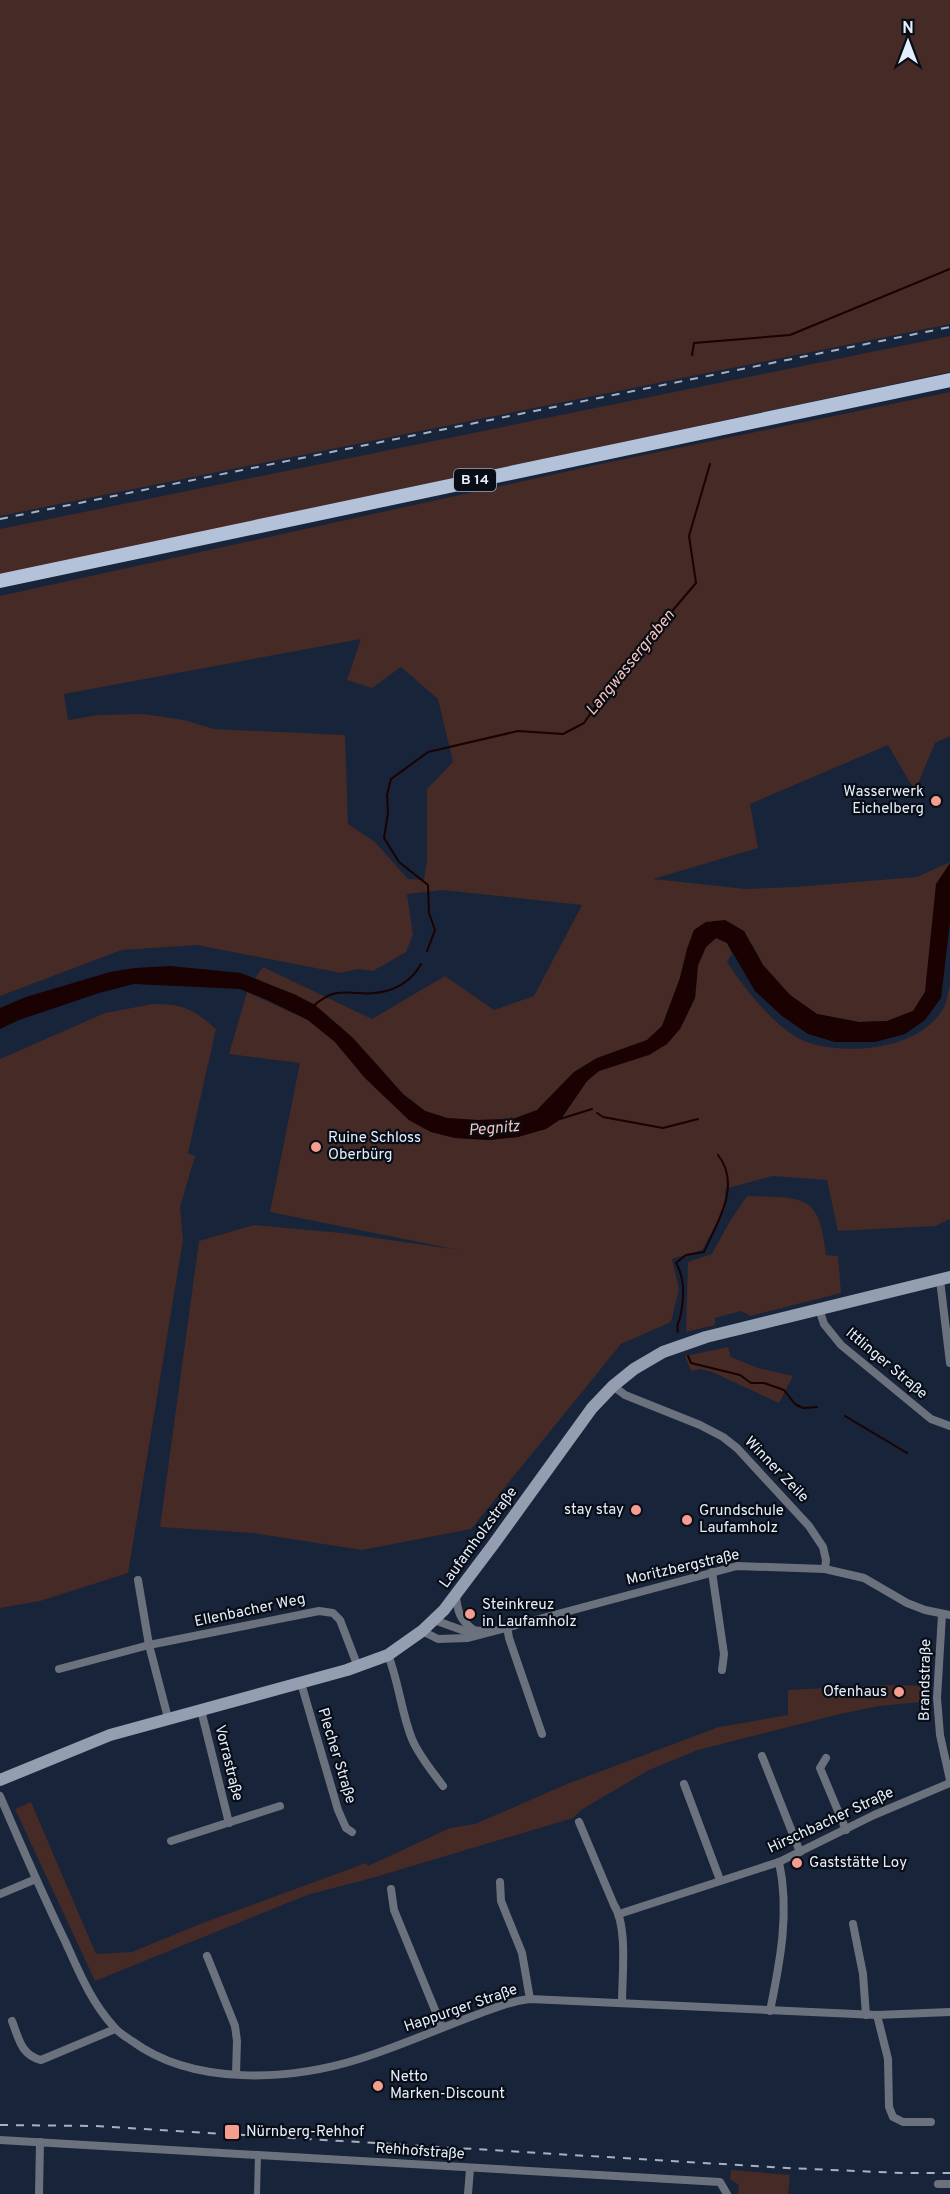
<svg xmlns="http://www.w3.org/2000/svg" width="950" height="2194" viewBox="0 0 950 2194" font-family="Overpass,sans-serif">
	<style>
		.green { fill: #452a26; fill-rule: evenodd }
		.water { fill: #190201 }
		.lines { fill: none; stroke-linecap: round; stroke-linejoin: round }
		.stream { stroke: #190201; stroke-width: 2 }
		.pedestrian { stroke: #6b727d; stroke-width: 6 }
		.minor { stroke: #6b727d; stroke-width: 8 }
		.secondary { stroke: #939eb1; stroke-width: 12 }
		.primary { stroke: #b3c1d9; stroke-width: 14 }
		.rail { stroke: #a7b1c1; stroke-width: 2; stroke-dasharray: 8 8; stroke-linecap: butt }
		.poi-dot { fill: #f59d8f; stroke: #080d16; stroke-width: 2 }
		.labels { text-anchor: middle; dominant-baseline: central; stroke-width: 4.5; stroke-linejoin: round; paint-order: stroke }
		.shield { fill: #080d16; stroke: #a3aab7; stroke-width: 1.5 }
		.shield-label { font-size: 14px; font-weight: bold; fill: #e5eefc }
		.poi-label { font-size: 15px; fill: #e5eefc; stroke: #080d16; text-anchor: start }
		.street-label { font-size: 15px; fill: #e5eefc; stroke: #080d16 }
		.water-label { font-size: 16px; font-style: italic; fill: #f8c4bb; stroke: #080d16 }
	</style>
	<rect width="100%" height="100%" fill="#182439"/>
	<g class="green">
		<path d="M0,0h950v324l-950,192z"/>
		<path d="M950,336v36l-950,203v-46z"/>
		<path d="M950,392v344l-15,7 -20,48 -27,-46 -138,59 8,44 -105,31 93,10 49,-2 122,-10 33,-15 -22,103 -3,27 -12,19 -26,10 -28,1 -42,-8 -27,-19 -27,-30 -10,-19 -59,-16 -7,19 -7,29 -18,48 -15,14 -50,18 -23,14 -37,38 -24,9 -36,1 -30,-2 -22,-7 -22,-17 -50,-56 -38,-33 -60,-27 8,-11 109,52 73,-43 49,34 40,-14 48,-91 -139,-15 -36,4 6,41 -7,17 -33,19 -15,-2 -17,4 -144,-28 -75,5 -122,46v-400l610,-134zM361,639l-14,41 25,8 29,-21 37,32 15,63 -26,27v71l-3,20 -16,-1 -33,-37 -27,-18 -3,-89 -131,-6 -30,-9 -41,-6 -44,1 -31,5 -4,-26z"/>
		<path d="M716,938l11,5 5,11 -5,8c17,26 50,69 80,80 41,14 114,8 137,-35 3,-6 4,-15 6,-22v234l-15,7 -97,5 -11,-51 -55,-4 -47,13v19l-23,42 -30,9 7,30 -8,33 -50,22 -150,185 -109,21 -109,-17 -93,-6 39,-286 55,-16 88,8 117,17 -189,-38 30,-149 -71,-9 18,-62 61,28 27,22 30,36 44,42 22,12 24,6 34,2 29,-3 43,-18 26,-38 12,-10 19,-7 62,-35 15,-31 3,-33 8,-18z"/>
		<path d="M153,1004c31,0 40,5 63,25l-28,124 7,3 -15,51 3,33 -55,333 -88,28 -40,7v-549l105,-46z"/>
		<path d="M747,1196c55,2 73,-4 79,59l12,1 3,37 -91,23 -9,-5 -26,7v7l-29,7 2,-70 24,-8 18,-33z"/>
		<path d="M728,1347l3,10 27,11 35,8 -14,27 -67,-31 -12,-3 -9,2 -6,-15z"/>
		<path d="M882,1685l49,1v15l-52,5 -39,8 -142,36 -49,20 -68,40 -8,8 -201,60 -65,17 -212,86 -80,-172 16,-7 65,152 36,-2 68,-28 166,-61 2,3 82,-38 25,-4 92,-40 152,-57 69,-12v-25z"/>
		<path d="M731,2170l59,5 -2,19h-50l1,-9 -9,-6z"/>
	</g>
	<path class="water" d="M950,863v59l-9,76 -16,22 -20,14 -30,8h-40l-27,-8 -26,-18 -27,-25 -28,-48 -11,-5 -10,9 -8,18 -3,33 -15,31 -13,15 -18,11 -50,16 -12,10 -26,38 -15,10 -28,8 -29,3 -34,-2 -24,-6 -22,-12 -44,-42 -30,-36 -27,-22 -43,-21 -25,-10 -106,-5 -35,9 -80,27 -19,9v-21l26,-11 84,-25 25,-4 35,-2 71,7 55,22 19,10 38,33 50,56 22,17 22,7 30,2 36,-1 24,-9 37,-38 23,-14 50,-18 15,-14 18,-48 7,-29 7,-19 12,-8 19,-2 19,11 19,34 27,30 27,19 42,8 28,-1 26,-10 12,-19 11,-108z"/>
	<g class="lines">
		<g class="stream">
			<path d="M692,355l2,-12 96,-8 160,-66"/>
			<path d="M427,951l8,-21 -6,-17 -1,-28 -29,-23 -15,-24 4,-25 -1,-18 4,-16 37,-27 90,-21 45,3 21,-11 32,-46 80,-94 -7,-47 21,-72"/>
			<path d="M313,1006c5,-4 13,-10 20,-12 13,-4 29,1 42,-1 20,-2 37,-12 46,-29"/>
			<path d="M597,1113l6,4 60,11 35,-9"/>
			<path d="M560,1119l32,-10"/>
			<path d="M678,1332c-2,-6 0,-8 2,-14 4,-18 5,-40 -4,-55l10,-8 18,-3c13,-29 38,-67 14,-97"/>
			<path d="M688,1356l3,7 49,12 11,8h13l20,7 11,14 8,4 14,-1"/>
			<path d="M845,1416l62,37"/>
		</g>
		<path class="pedestrian" d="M257,2194l1,-40"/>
		<g class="minor">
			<path d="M940,1280l10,83"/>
			<path d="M819,1309l5,15 17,21 90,74 19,7"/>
			<path d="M613,1386l12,9 75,30 23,12 14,11 72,78 14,21 3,13 -1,9"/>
			<path d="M712,1572l12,82 -2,16"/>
			<path d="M138,1580l11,65 19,73"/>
			<path d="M456,1595c1,15 4,26 18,35"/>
			<path d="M942,1615l-5,83 3,37 10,45"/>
			<path d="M434,1620l28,10 24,1"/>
			<path d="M507,1627l2,11 33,96"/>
			<path d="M422,1631l16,8 30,-1 269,-72 88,3 39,9 43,25 18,7 25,5"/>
			<path d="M388,1655c11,27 13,57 24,84 7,17 20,32 31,47"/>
			<path d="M59,1669l90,-24 170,-34 14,2 7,7 18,47"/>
			<path d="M301,1683l37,127 8,18 6,4"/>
			<path d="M201,1710l28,113"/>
			<path d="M762,1756l38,96"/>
			<path d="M826,1758l-6,10 26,62"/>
			<path d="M684,1784l36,96"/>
			<path d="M0,1796c21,49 42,97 65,145 14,31 26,61 49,86 5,6 12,10 18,14 61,45 157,40 227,18 39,-12 76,-29 114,-43 19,-7 37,-15 57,-17l347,16 73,-3"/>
			<path d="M579,1822l35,83c14,22 8,71 8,98"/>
			<path d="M171,1841l109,-35"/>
			<path d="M500,1882l1,19 21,52 8,46"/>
			<path d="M391,1889l3,21 48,117"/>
			<path d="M0,1894l36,-15"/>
			<path d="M619,1914l160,-52 95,-47 76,-32"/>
			<path d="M853,1924l10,50 3,41"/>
			<path d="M207,1956l28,70 2,15 -1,33"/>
			<path d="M770,2011c10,-49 20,-99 9,-149"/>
			<path d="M877,2015l11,44 1,48 4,10 10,5h28"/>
			<path d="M12,2021c7,18 9,34 29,39l74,-31"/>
			<path d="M0,2140l720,42 7,12"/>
			<path d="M938,2184h12"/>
			<path d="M39,2194l1,-52"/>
			<path d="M468,2194l2,-25"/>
		</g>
		<path class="secondary" d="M0,1780l110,-45 237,-65 41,-15 34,-24 22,-21 49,-65 99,-137 21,-22 21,-17 29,-17 43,-15 244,-60"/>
		<path class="primary" d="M0,581l950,-201"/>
		<g class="rail">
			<path d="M0,519l950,-192"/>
			<path d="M0,2125l94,1 693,42 115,5h48"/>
		</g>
	</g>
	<g class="poi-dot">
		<circle cx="936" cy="801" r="6"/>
		<circle cx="316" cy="1147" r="6"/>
		<circle cx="636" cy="1510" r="6"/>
		<circle cx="687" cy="1520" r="6"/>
		<circle cx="470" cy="1614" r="6"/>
		<circle cx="899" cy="1692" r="6"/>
		<circle cx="797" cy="1863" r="6"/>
		<circle cx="378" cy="2086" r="6"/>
		<rect x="224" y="2124" width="16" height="16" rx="3"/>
	</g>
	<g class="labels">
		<rect class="shield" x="454" y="469" width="42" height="22" rx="4.5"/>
		<g class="shield-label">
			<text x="475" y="480">B 14</text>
		</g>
		<g class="poi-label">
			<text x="924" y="792" text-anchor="end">Wasserwerk<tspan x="924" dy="17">Eichelberg</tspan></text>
			<text x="328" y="1138">Ruine Schloss<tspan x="328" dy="17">Oberbürg</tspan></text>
			<text x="624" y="1510" text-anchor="end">stay stay</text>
			<text x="699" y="1511">Grundschule<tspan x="699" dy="17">Laufamholz</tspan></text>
			<text x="482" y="1605">Steinkreuz<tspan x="482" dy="17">in Laufamholz</tspan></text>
			<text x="887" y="1692" text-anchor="end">Ofenhaus</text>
			<text x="809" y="1863">Gaststätte Loy</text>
			<text x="390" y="2077">Netto<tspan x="390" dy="17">Marken-Discount</tspan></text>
			<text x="246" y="2132">Nürnberg-Rehhof</text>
		</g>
		<g class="street-label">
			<text transform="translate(886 1364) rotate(40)">Ittlinger Straße</text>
			<text transform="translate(776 1470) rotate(46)">Winner Zeile</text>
			<text transform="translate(479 1538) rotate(-54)">Laufamholzstraße</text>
			<text transform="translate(683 1568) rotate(-13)">Moritzbergstraße</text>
			<text transform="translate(250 1611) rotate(-12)">Ellenbacher Weg</text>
			<text transform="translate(926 1680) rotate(-89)">Brandstraße</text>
			<text transform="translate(336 1756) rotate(73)">Plecher Straße</text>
			<text transform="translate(228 1763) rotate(76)">Vorrastraße</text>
			<text transform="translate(831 1821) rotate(-25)">Hirschbacher Straße</text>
			<text transform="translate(461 2009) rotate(-19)">Happurger Straße</text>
			<text transform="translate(420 2152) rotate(4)">Rehhofstraße</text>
		</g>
		<g class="water-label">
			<text transform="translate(631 663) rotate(-51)">Langwassergraben</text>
			<text transform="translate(494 1129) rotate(-5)">Pegnitz</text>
		</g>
	</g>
	<g transform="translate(908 42)" stroke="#080d16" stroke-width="4.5" paint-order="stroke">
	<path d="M0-4.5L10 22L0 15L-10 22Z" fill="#e5eefc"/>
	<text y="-9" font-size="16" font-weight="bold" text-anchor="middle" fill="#e5eefc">N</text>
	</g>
</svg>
